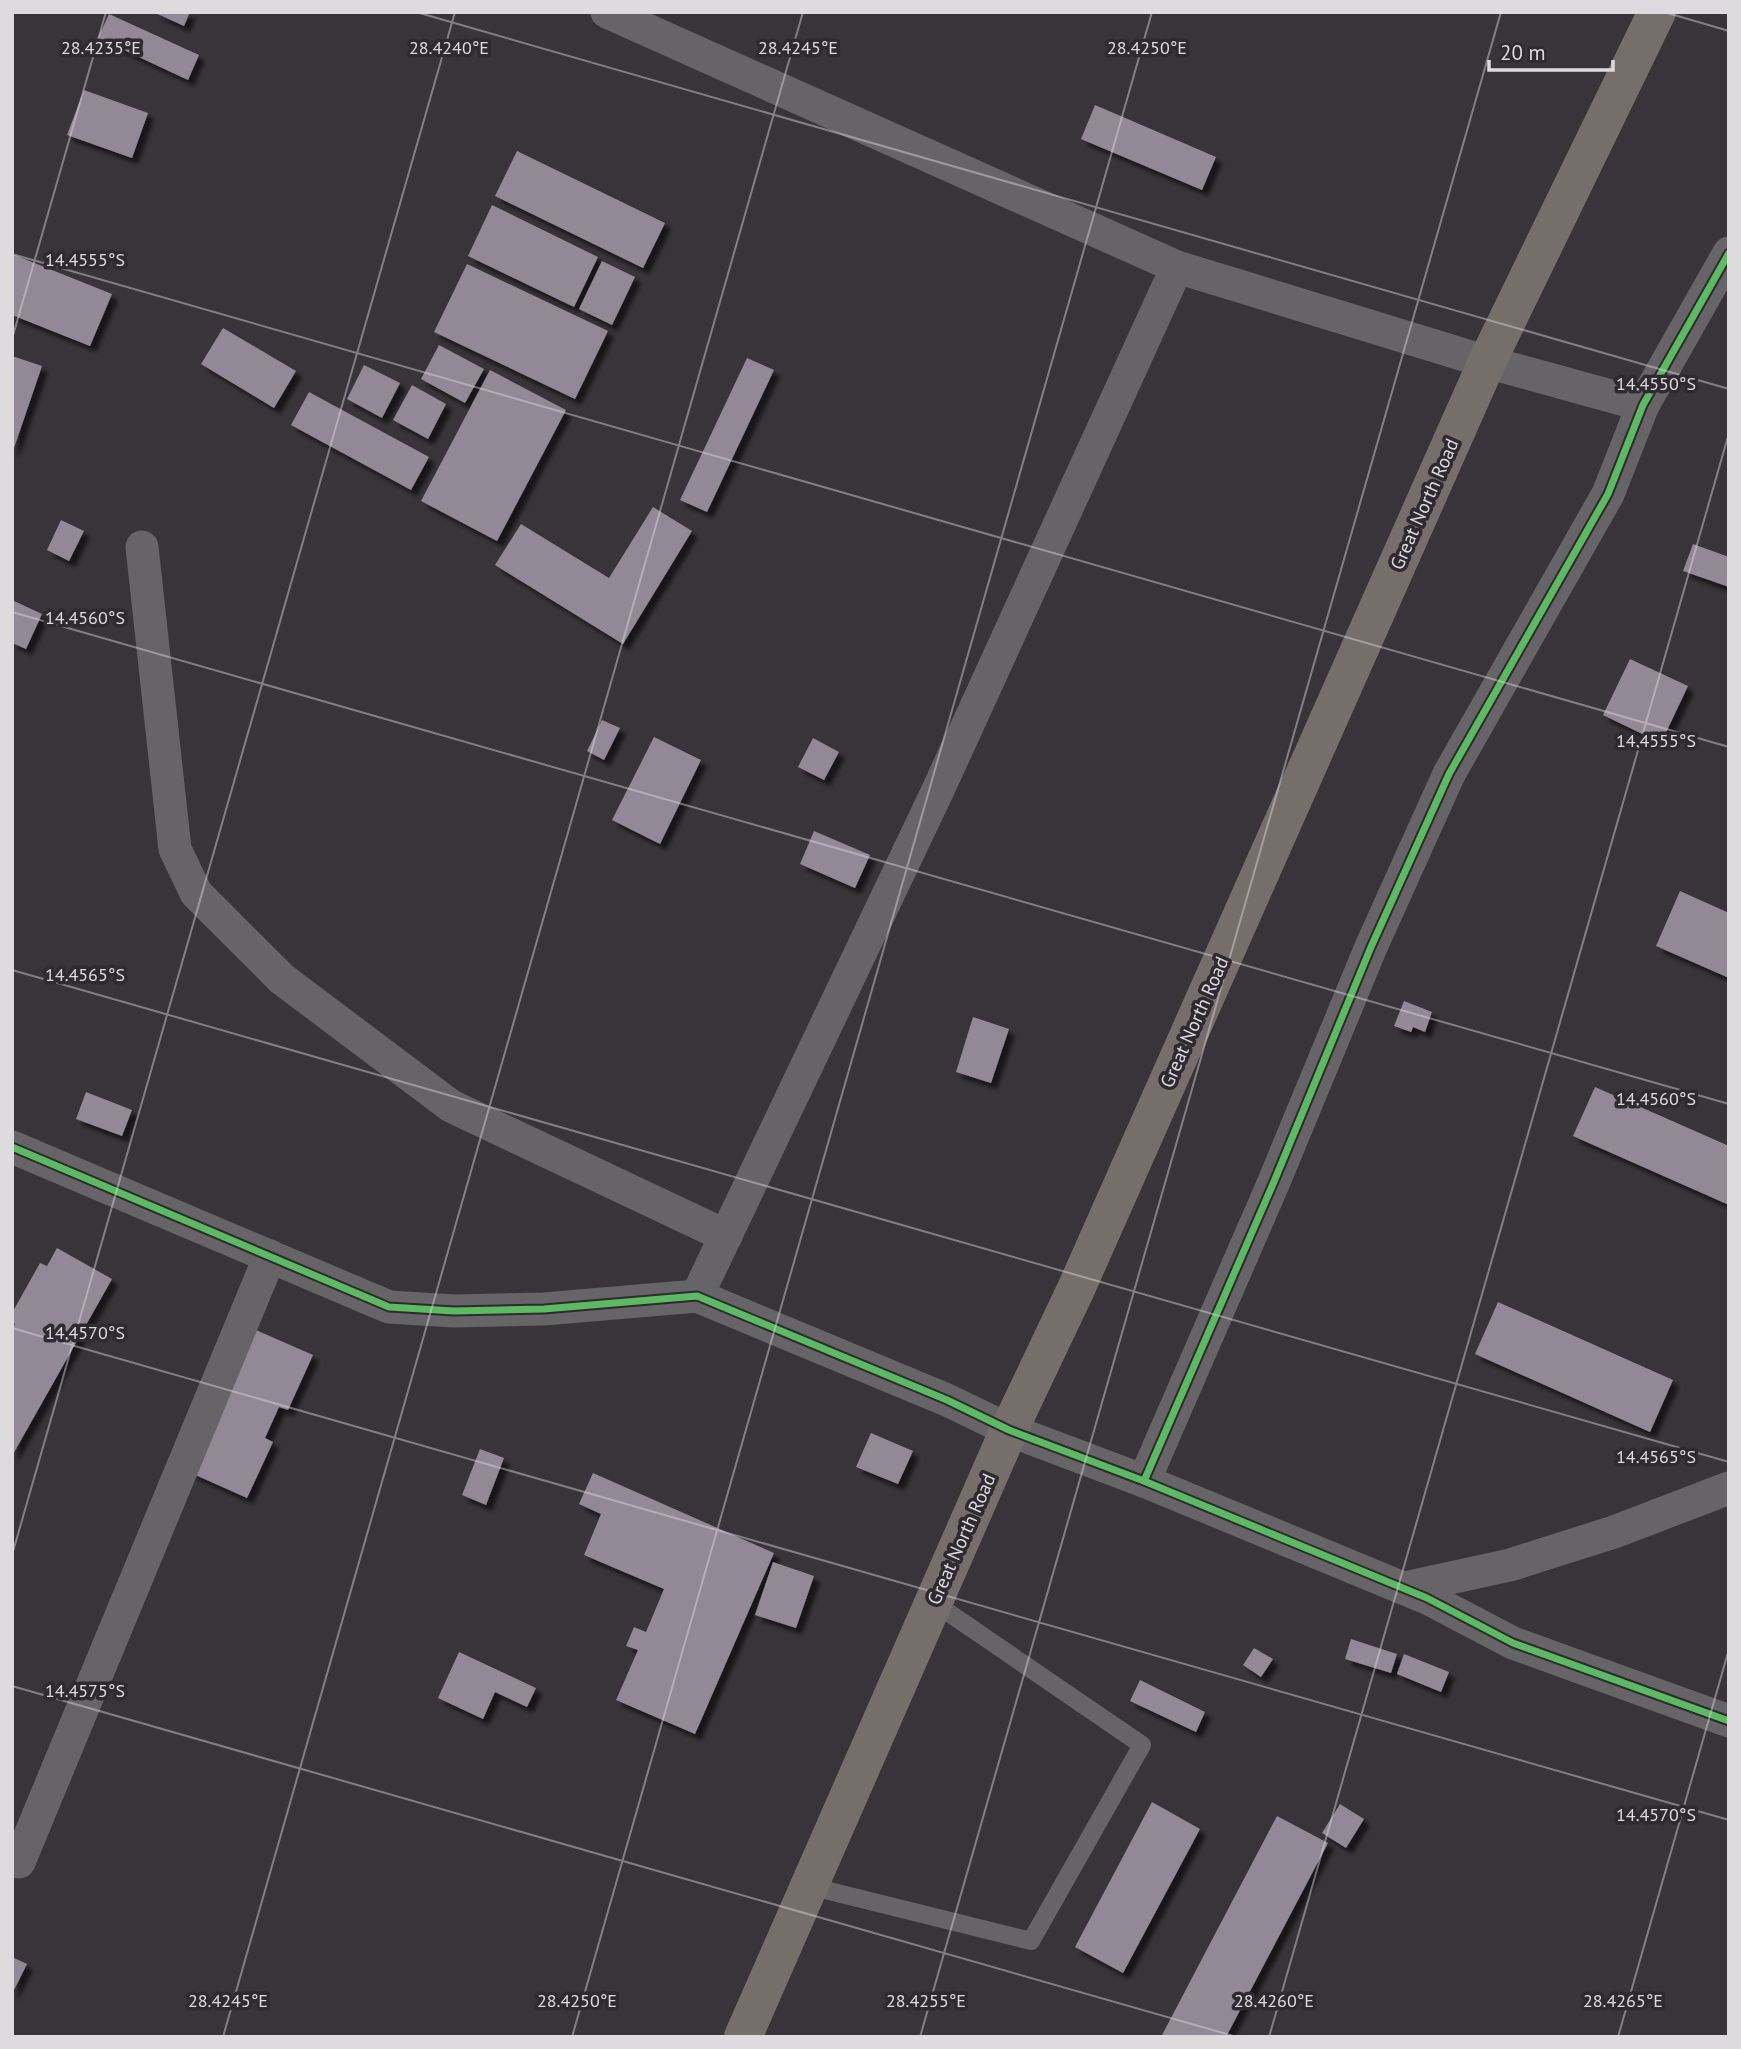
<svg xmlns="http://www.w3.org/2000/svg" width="1741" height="2049" viewBox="0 0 1741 2049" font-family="'PT Sans',sans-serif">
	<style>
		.building { fill: #938896; filter: url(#shadow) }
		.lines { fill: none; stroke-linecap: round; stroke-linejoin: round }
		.lane { stroke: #676468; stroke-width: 18 }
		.street { stroke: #676468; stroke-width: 33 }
		.highway { stroke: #766e6b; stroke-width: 38 }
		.cycleway-casing { stroke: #2f2930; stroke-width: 11 }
		.cycleway { stroke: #5cba63; stroke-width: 7 }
		.ticks { fill: none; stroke: #dedbdf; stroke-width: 2; stroke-opacity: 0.45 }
		.labels { text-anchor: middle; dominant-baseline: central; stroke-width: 7; stroke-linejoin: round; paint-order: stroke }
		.street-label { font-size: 19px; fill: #dedbdf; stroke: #2f2930 }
		.ticks-label { font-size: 18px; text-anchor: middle; fill: #dedbdf; stroke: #2f2930; stroke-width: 7; stroke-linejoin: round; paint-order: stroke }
	</style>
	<defs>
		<filter id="shadow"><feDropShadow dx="6" dy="6" stdDeviation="2" flood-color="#0009"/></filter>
	</defs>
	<rect width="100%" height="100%" fill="#383439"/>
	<g class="building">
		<path d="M153,12h37l-6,14z"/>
		<path d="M109,14l90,41 -11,25 -90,-42z"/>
		<path d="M84,90l64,23 -16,45 -65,-23z"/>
		<path d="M1095,105l121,52 -14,33 -121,-51z"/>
		<path d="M517,151l148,72 -22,45 -148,-72z"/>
		<path d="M492,205l106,52 -24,50 -106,-51z"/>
		<path d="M12,254l100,40 -22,52 -78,-31z"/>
		<path d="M602,261l33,16 -23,48 -33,-16z"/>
		<path d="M467,264l141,67 -33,68 -141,-67z"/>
		<path d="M223,328l73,43 -22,37 -73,-44z"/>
		<path d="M439,345l45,24 -19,34 -44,-24z"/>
		<path d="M12,356l30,10 -29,85 -1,-1z"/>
		<path d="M747,358l27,12 -67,142 -27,-12z"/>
		<path d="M364,365l36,18 -18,35 -35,-19z"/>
		<path d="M490,370l76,40 -69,131 -76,-40z"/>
		<path d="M412,385l34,19 -18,35 -35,-19z"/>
		<path d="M309,392l120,65 -18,33 -120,-65z"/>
		<path d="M653,507l39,24 -69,113 -128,-79 26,-41 88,54z"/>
		<path d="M61,520l23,11 -15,30 -22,-11z"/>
		<path d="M1693,544l36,13v30l-46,-16z"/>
		<path d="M12,600l30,14 -16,35 -14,-6z"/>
		<path d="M1630,659l58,27 -27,57 -58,-28z"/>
		<path d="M602,720l18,8 -16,32 -17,-9z"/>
		<path d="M654,737l47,23 -41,84 -48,-24z"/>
		<path d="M813,738l26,14 -15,28 -26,-13z"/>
		<path d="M814,831l56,24 -15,33 -55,-24z"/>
		<path d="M1680,891l49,22v65l-73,-32z"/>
		<path d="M1404,1001l28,11 -7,20 -12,-5 -2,5 -17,-6z"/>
		<path d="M973,1017l36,12 -18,54 -35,-11z"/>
		<path d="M1595,1087l134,59v59l-156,-69z"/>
		<path d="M86,1092l46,18 -10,26 -46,-17z"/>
		<path d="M57,1248l55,31 -100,177v-128l3,-4 -3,-2v-9l28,-50 7,3z"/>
		<path d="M1498,1302l175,78 -23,52 -175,-78z"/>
		<path d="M256,1330l57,25 -25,55 -9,-3 -14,31 8,4 -26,56 -56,-25z"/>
		<path d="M871,1433l42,18 -15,33 -42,-17z"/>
		<path d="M480,1449l24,9 -18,47 -24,-10z"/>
		<path d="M593,1473l181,80 -79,181 -79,-34 22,-50 -12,-4 8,-19 12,5 18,-43 -80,-34 17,-41 -22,-10z"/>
		<path d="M773,1562l41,14 -18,52 -41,-13z"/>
		<path d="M1351,1639l46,15 -6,19 -46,-14z"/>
		<path d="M1254,1648l19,11 -12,18 -18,-12z"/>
		<path d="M459,1652l77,36 -9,19 -32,-15 -12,27 -45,-21z"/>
		<path d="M1404,1654l45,18 -8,20 -44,-18z"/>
		<path d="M1140,1680l65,32 -9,20 -66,-31z"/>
		<path d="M1152,1802l48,27 -77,144 -48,-26z"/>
		<path d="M1340,1804l24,15 -18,29 -24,-15z"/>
		<path d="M1277,1816l51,27 -102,194h-65z"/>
		<path d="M12,1957l15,7 -15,30z"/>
	</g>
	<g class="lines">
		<path class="lane" d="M809,1886l222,55 111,-196 -209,-143"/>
		<g class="street">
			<path d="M607,12l570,255 310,95 156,43"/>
			<path d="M142,547l33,302 21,44 86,86 169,127 275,130"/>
			<path d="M12,1147l377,160 65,4 90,-2 153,-13 250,104 62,30 135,51 283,117 86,45 216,78"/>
			<path d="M697,1296l241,-506 239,-523"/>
			<path d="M1144,1481l129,-297 98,-237 78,-173 159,-280 35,-89 86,-152"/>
			<path d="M1404,1588l106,-23 104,-33 115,-44"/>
			<path d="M19,1862l251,-606"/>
		</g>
		<path class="highway" d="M743,2037l266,-607 67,-141 411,-927 170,-350"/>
		<g class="cycleway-casing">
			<g id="cycleway">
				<path d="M12,1147l377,160 65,4 90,-2 153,-13 250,104 62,30 135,51 283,117 86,45 216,78"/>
				<path d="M1144,1481l129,-297 98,-237 78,-173 159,-280 35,-89 86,-152"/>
			</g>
		</g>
		<use href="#cycleway" class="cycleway"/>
	</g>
	<path class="ticks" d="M416,12l1313,377M1664,12l65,19M12,254l1717,493M12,339l94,-327M12,612l1717,492M12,970l1717,492M12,1328l1717,492M12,1555l443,-1543M12,1686l1225,351M223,2037l580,-2025M572,2037l580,-2025M920,2037l581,-2025M1269,2037l460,-1604M1618,2037l111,-388"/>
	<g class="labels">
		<g class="street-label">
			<text transform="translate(1424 504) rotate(-66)">Great North Road</text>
			<text transform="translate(1194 1022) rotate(-66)">Great North Road</text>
			<text transform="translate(961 1539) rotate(-66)">Great North Road</text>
		</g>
	</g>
	<g class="ticks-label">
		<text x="101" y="54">28.4235°E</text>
		<text x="449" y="54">28.4240°E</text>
		<text x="798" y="54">28.4245°E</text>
		<text x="1147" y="54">28.4250°E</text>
		<text x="85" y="266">14.4555°S</text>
		<text x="1656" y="390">14.4550°S</text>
		<text x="85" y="624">14.4560°S</text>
		<text x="1656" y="747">14.4555°S</text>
		<text x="85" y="981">14.4565°S</text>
		<text x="1656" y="1105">14.4560°S</text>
		<text x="85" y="1339">14.4570°S</text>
		<text x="1656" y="1463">14.4565°S</text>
		<text x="85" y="1697">14.4575°S</text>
		<text x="1656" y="1821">14.4570°S</text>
		<text x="228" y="2007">28.4245°E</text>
		<text x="577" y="2007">28.4250°E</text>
		<text x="926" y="2007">28.4255°E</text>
		<text x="1274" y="2007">28.4260°E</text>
		<text x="1623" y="2007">28.4265°E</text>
	</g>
	<rect width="1741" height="2049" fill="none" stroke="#dedbdf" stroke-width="28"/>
	<path d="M1489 60v10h124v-10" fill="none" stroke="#dedbdf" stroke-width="3.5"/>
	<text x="1500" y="60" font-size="21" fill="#dedbdf" stroke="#2f2930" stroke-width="5" paint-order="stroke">20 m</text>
</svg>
